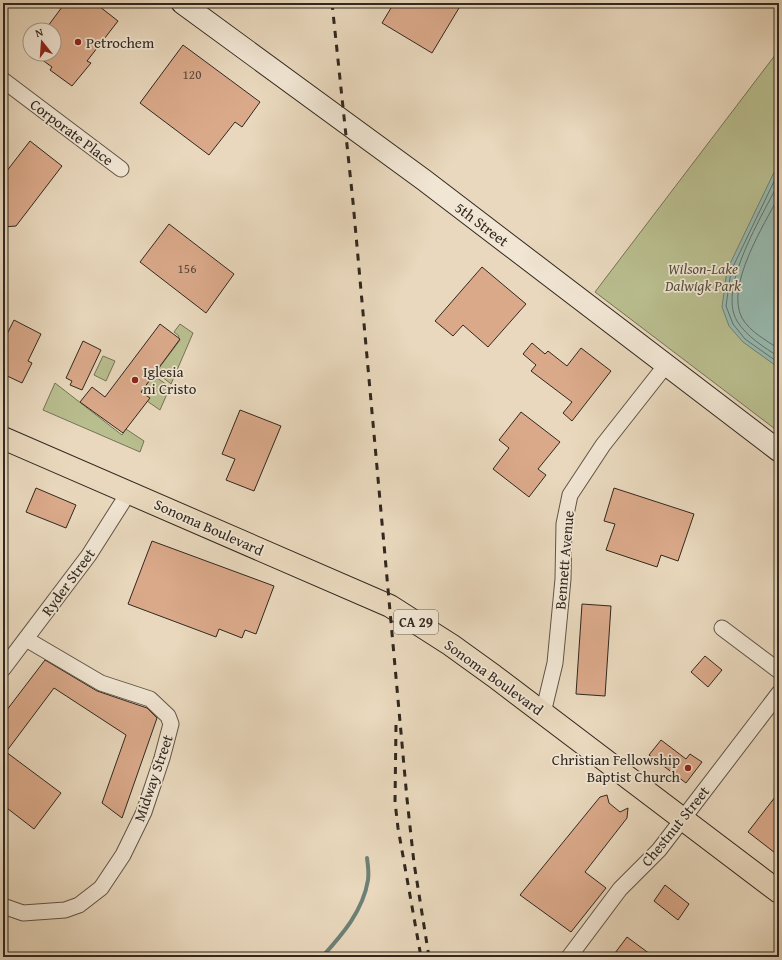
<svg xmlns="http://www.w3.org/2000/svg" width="782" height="960" viewBox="0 0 782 960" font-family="'Gentium Book Plus',serif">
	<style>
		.green { fill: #b9be8f; stroke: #757357 }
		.water { fill: #97bab0; stroke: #6e8076 }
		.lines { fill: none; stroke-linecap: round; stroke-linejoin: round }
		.shore { stroke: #647168; stroke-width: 1 }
		.stream { stroke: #6e8076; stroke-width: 4 }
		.building { fill: #daa98a; stroke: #31281f }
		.street-casing { stroke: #5f5446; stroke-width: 17 }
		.secondary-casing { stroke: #31281f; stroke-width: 23 }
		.primary-casing { stroke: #31281f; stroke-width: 24 }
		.street { stroke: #f1e6d4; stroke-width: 15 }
		.secondary { stroke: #f1e6d4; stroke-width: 21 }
		.primary { stroke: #e9d8bd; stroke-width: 22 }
		.rail { stroke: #31281f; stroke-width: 3; stroke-dasharray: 7 7; stroke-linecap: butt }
		.poi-dot { fill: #8f2418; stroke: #f1e6d4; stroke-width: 1.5 }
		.labels { text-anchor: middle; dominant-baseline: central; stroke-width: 3.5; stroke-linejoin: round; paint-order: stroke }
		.number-label { font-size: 13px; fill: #5b483a }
		.shield { fill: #f1e6d4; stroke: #6b6155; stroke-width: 1 }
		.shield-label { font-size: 14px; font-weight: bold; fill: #31281f }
		.poi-label { font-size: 15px; fill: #31281f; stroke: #f1e6d4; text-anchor: start }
		.street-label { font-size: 15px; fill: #31281f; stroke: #f1e6d4 }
		.park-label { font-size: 15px; font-style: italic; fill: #534e3b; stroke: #f1e6d4 }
	</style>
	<rect width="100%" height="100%" fill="#e9d8bd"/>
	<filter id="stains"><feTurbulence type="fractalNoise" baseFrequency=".005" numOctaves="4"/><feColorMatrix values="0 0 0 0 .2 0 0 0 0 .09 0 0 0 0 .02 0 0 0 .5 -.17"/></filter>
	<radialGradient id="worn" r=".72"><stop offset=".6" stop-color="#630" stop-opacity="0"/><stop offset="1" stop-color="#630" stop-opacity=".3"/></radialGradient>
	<g class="green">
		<path d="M779,50v382l-184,-140z"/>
		<path d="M180,324l13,9 -22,51 -15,-12 24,-32 -2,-2 1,-2 -5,-4z"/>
		<path d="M103,356l12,5 -9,20 -12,-6z"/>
		<path d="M153,375l17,12 -10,23 -13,-9 2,-3 -8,-6z"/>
		<path d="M55,383l67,52 4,-6 18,12 -4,11 -97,-42z"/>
	</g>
	<path class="water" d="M779,162v206l-36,-26 -14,-16 -7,-19 5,-37z"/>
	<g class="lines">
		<g class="shore">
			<path d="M779,171l-48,100 -5,35 7,18 12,15 34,24"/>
			<path d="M779,182c-16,33 -62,105 -42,139 10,16 27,26 42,36"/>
			<path d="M779,196c-15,29 -54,90 -37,122 8,14 24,22 37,31"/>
		</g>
		<path class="stream" d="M322,957c20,-22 41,-46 46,-77 1,-7 0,-15 -1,-22"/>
	</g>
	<g class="building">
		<path d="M65,3h30l23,18 -31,40 4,2 -19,23 -22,-16 2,-3 -18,-13h20v-24h-9z"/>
		<path d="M394,3h68l-30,50 -50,-30z"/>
		<path d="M183,45l77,57 -18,25 -7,-5 -26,33 -69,-52z"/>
		<path d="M30,141l32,25 -46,60 -13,1v-54l3,-1z"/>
		<path d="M169,224l65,50 -28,39 -66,-51z"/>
		<path d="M482,267l44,37 -38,43 -25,-22 -10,11 -18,-15z"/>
		<path d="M14,320l27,14 -13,27 4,2 -10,20 -19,-9v-32z"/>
		<path d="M160,324l20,15 -39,53 9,6 -27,35 -43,-31 12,-15 13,10z"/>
		<path d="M83,341l18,9 -19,40 -12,-5 2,-4 -6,-3z"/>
		<path d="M532,343l13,11 3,-3 19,15 14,-18 30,23 -39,50 -9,-8 9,-11 -41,-31 5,-6 -13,-11z"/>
		<path d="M240,410l41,16 -27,65 -28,-11 9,-21 -13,-5z"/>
		<path d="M521,412l39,30 -22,27 8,6 -17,22 -36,-28 16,-21 -10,-8z"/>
		<path d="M36,488l40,17 -10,23 -40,-16z"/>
		<path d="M614,488l80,26 -16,47 -17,-6 -4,12 -51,-17 9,-26 -11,-3z"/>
		<path d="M152,541l122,45 -18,48 -11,-4 -3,8 -23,-9 -3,8 -88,-33z"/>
		<path d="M582,604l29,2 -6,90 -29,-2z"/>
		<path d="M705,656l17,14 -14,17 -17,-15z"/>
		<path d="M45,660l52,31 50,17 10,10 -35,100 -20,-15 24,-68 -72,-47 -48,64 55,41 -27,36 -31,-24v-90z"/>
		<path d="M661,740l25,19 4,-5 12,8 -16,21 -37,-28z"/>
		<path d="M779,792v64l-31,-24z"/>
		<path d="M607,795l2,8 11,9 8,-4 -1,10 -42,54 21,16 -35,44 -51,-37 80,-98z"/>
		<path d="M665,885l24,19 -11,16 -24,-19z"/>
		<path d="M627,937l27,20h-42z"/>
	</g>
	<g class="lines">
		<g class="street-casing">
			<g id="street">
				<path d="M3,80l118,89"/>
				<path d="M722,628l57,43"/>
				<path d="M3,669l86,-114 40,-63"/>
				<path d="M543,713l12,-50 8,-84 1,-55 6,-29 33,-50 63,-80"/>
				<path d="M3,906l20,7 42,-3 14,-5 22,-17 22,-33 21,-43 18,-54 9,-34 -3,-8 -18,-17 -49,-16 -75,-44"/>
				<path d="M569,957l51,-68 39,-39 120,-157"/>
			</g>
		</g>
		<g class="secondary-casing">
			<path id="secondary" d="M182,3l242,177 355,271"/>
		</g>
		<g class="primary-casing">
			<path id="primary" d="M3,438l387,168 61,39 43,31 285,216"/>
		</g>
		<use href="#street" class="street"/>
		<use href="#secondary" class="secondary"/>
		<use href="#primary" class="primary"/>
		<g class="rail">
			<path d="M332,3l21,199 54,597 7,64 15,94"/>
			<path d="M396,725l-1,77 3,26 23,129"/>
		</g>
	</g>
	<g class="poi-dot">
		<circle cx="78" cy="42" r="4"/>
		<circle cx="135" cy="380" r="4"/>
		<circle cx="688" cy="768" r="4"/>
	</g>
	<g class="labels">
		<g class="number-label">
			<text x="192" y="74">120</text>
			<text x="187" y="268">156</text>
		</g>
		<rect class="shield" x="394" y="610" width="44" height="24" rx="3"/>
		<g class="shield-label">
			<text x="416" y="622">CA 29</text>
		</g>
		<g class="poi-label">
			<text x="86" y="42">Petrochem</text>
			<text x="143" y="371">Iglesia<tspan x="143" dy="17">ni Cristo</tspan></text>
			<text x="680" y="759" text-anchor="end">Christian Fellowship<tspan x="680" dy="17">Baptist Church</tspan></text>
		</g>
		<g class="street-label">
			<text transform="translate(72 132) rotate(37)">Corporate Place</text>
			<text transform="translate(482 224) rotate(37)">5th Street</text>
			<text transform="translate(209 527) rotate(24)">Sonoma Boulevard</text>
			<text transform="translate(564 560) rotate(-85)">Bennett Avenue</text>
			<text transform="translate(68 582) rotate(-54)">Ryder Street</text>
			<text transform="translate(494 677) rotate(36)">Sonoma Boulevard</text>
			<text transform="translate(153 778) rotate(-71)">Midway Street</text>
			<text transform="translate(675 826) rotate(-51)">Chestnut Street</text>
		</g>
		<g class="park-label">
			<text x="703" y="268">Wilson-Lake<tspan x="703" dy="17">Dalwigk Park</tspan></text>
		</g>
	</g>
	<rect width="782" height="960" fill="none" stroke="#e9d8bd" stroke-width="16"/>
	<rect x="4" y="4" width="774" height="952" fill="none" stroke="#31281f" stroke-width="2"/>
	<rect x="8" y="8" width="766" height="944" fill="none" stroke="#31281f"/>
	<g transform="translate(42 42) rotate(343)"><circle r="19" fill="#f1e6d4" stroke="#a49a8c"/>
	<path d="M0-3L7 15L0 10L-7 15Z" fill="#8f2418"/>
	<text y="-6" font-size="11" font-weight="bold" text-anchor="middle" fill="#31281f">N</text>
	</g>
	<rect width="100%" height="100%" filter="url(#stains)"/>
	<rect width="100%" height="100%" fill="url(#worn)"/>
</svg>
